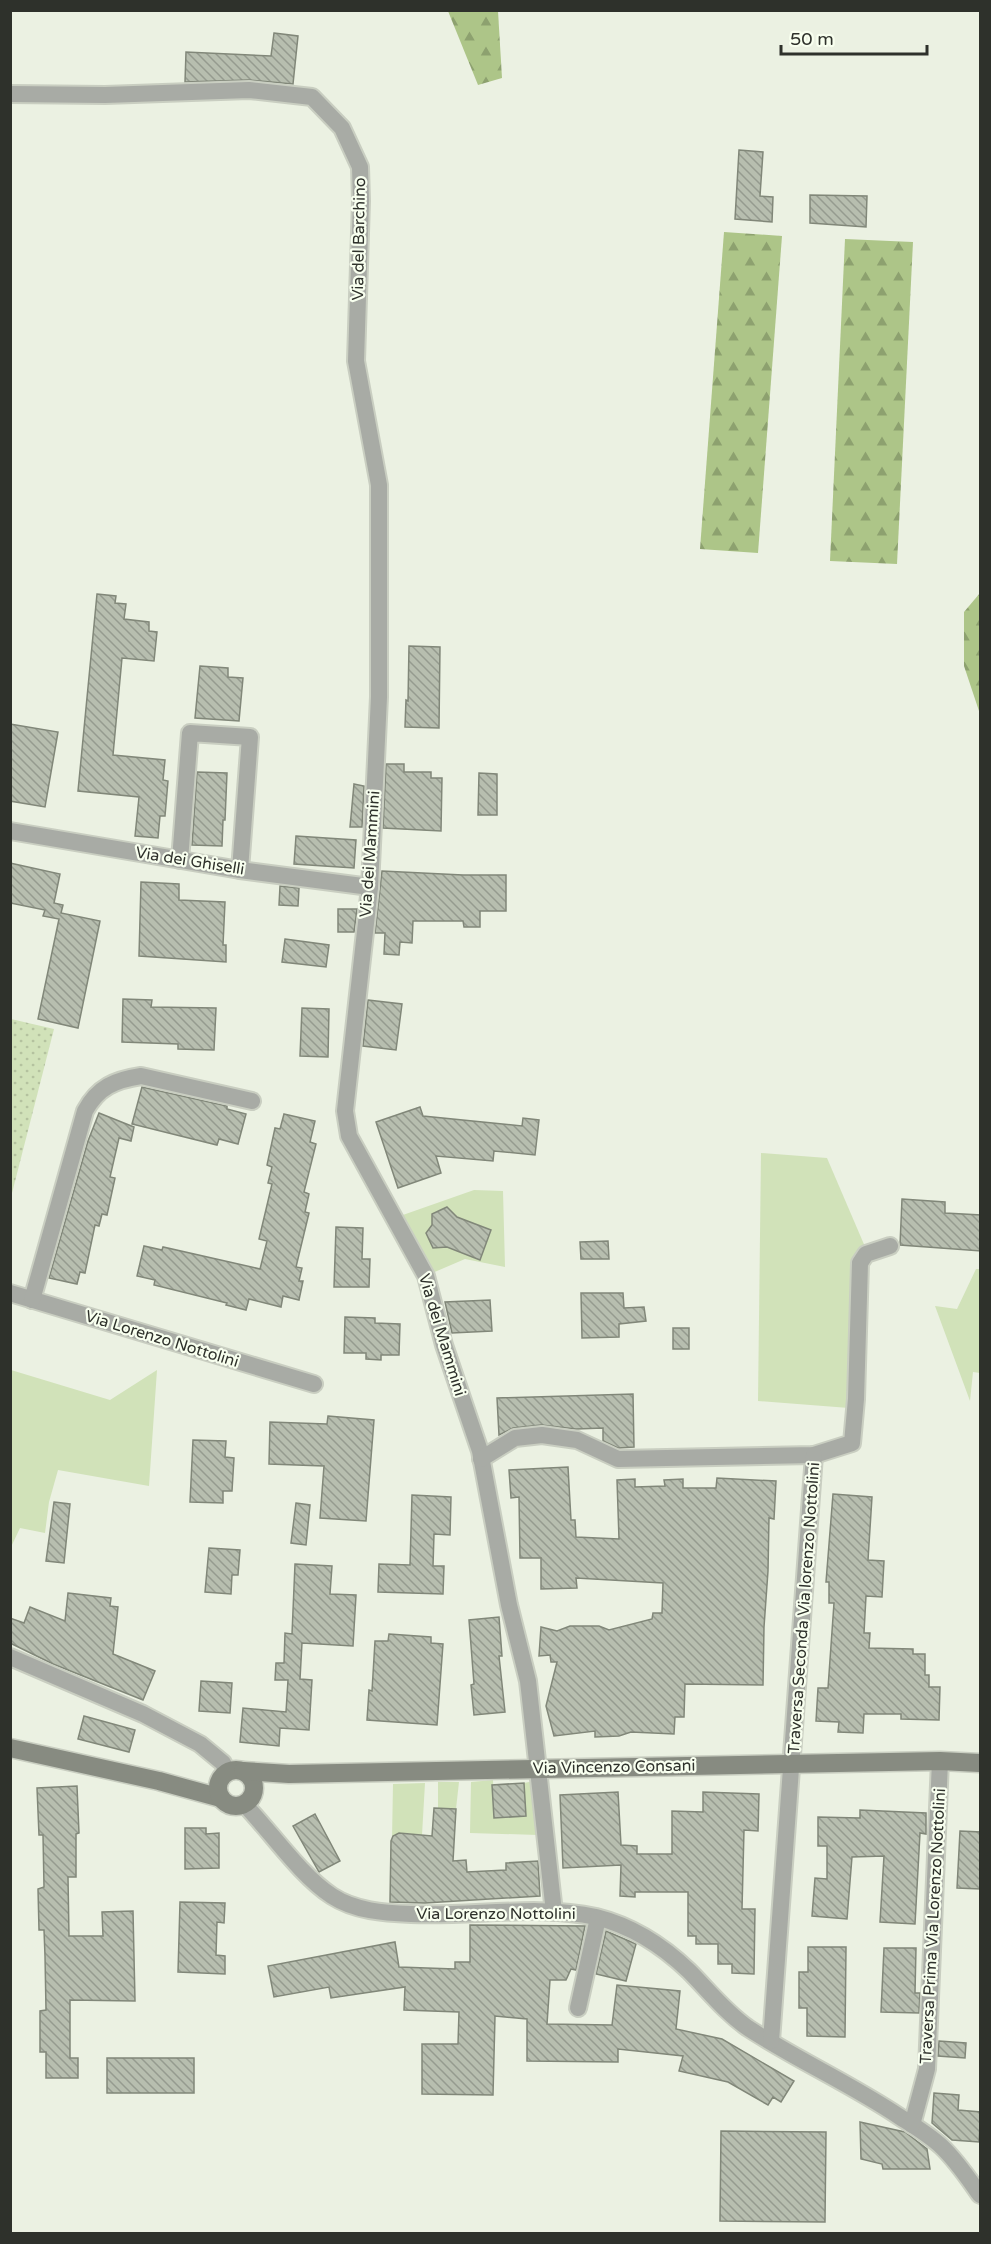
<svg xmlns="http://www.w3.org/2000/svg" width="991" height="2244" viewBox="0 0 991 2244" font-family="'Varela Round',sans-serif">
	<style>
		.green { fill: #d1e2b9 }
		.forest { fill: url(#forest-firs) }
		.park { fill: url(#park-dots) }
		.building { fill: url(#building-back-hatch); stroke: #818779; stroke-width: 1.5 }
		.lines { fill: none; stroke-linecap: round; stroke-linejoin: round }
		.street-casing { stroke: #c9cec1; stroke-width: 20 }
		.secondary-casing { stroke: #c9cec1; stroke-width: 21 }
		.street { stroke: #a8aba5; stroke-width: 16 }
		.secondary { stroke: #878b81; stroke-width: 18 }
		.labels { text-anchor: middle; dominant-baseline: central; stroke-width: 4.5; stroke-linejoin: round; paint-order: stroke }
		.street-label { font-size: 16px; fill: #2e312b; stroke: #f8ffef }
	</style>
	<defs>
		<pattern id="forest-firs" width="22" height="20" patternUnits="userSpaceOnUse" patternTransform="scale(1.5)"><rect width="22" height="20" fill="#adc588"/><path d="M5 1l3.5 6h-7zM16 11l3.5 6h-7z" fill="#8da16f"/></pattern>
		<pattern id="park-dots" width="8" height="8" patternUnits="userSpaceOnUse" patternTransform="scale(1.5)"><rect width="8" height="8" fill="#d1e2b9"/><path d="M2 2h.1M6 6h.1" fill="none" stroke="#b4c29f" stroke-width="1.8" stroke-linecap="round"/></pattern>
		<pattern id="building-back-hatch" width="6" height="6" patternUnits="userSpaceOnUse" patternTransform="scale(1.5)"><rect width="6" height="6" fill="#b7beaf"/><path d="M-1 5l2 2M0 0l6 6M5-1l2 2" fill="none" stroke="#959b8f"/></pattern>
	</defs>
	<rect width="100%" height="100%" fill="#ebf1e2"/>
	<g class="green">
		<path d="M761,1153l66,5 39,91 -17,159 -91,-7z"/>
		<path d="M474,1190l29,1 2,76 -40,-8 -35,15 -30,-58z"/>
		<path d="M976,1269h4v104l-7,-1 -3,29 -35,-95 22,3z"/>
		<path d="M11,1370l99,30 47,-30 -8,116 -91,-16 -9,32 -4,31 -25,-5 -9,19z"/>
		<path d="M493,1780l1,38 32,-2 -2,-33 10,-2 4,54 -68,-2 1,-51z"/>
		<path d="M438,1782h21l-3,27 -18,-1z"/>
		<path d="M425,1783l-3,52 -23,-2 -7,6 1,-55z"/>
	</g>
	<g class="forest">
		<path d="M448,11h50l4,67 -24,7z"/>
		<path d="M724,232l58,4 -24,317 -58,-4z"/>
		<path d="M845,239l68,3 -16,322 -67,-3z"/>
		<path d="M980,593v121l-16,-48v-54z"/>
	</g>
	<path class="park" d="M11,1019l43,10 -43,168 -1,-178z"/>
	<g class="building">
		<path d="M274,33l24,3 -5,48 -44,-4 -64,2 1,-30 85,4z"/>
		<path d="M739,150l24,2 -3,44 13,1 -1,25 -37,-3z"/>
		<path d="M810,195l57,1 -1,31 -56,-4z"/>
		<path d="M97,594l19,2 -1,7 11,1 -2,15 25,3v9l8,1 -3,29 -32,-3 -9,97 52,5 -2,20 5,1 -3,35h-5l-2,22 -23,-2 4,-39 -61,-6z"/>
		<path d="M409,646l31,1 -1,81 -34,-1 1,-27 2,1z"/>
		<path d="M200,666l28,2v9l15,1 -4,43 -44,-3z"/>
		<path d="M10,724l48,8 -13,75 -35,-6z"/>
		<path d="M386,764h18v8h27v6h11l-1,53 -58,-3z"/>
		<path d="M197,772l30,1 -2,47h-2l-1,26 -30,-1z"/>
		<path d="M479,773l18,1v41h-19z"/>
		<path d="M354,784l10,2 -2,41h-12z"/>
		<path d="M296,836l60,4 -2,28 -60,-4z"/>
		<path d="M10,863l50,11 -6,29 9,2 -2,8 39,8 -22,107 -40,-9 21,-100 -16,-3 2,-6 -35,-7z"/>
		<path d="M382,871l81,4h43v36h-26v16h-16l-1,-6h-50l-1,22 -12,-1 -1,13 -15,-1 1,-21h-10z"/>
		<path d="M141,882l38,2v16l46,2 -2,43h3v17l-87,-6z"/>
		<path d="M280,886l19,2 -1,18 -19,-1z"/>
		<path d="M338,909h19l-3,23h-16z"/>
		<path d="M285,939l44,6 -3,22 -44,-5z"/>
		<path d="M123,999l29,1 -1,7 65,1 -2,42 -36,-1v-5l-56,-2z"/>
		<path d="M368,1000l34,4 -6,46 -33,-4z"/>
		<path d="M302,1008l27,1 -1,48 -28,-1z"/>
		<path d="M142,1087l85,19v3l19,5 -8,30 -19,-5 -2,6 -85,-21z"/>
		<path d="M420,1107l3,9 99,10 1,-8 16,2 -4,35 -41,-4 -1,10 -57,-5 5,17 -43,15 -22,-66z"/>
		<path d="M99,1113l35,14 -3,14 -12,-3 -9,39 5,1 -8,37 -5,-1 -3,12 -4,-1 -10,48 -5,-1 -3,12 -28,-6 39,-137z"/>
		<path d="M284,1114l31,7 -5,21 6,2 -12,48 5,2 -4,18 4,1 -13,54 6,1 -3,13h4l-4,19 -16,-4 -2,11 -32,-8 -3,11 -20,-5 1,-2 -73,-18 1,-5 -18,-4 7,-30 18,4 1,-3 97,22 7,-28 -8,-2 13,-55 -4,-1 4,-16 -5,-2 8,-37 5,1z"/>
		<path d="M902,1199l43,3v11l36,2v36l-81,-6z"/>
		<path d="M447,1207l10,10 34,13 -11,30 -33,-13 -14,1 -7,-15 6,-8v-11z"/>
		<path d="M336,1227l27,1 -1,31h8l-1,28h-35z"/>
		<path d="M608,1241l1,18h-28l-1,-17z"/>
		<path d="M581,1293h42l1,15 20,-1 2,14 -27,3v13l-37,1z"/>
		<path d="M490,1300l2,31 -40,2 -7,-31z"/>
		<path d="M345,1317l30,1v5l25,1 -1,31h-18v5l-15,-1v-6h-22z"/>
		<rect x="673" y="1328" width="16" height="21"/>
		<path d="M633,1394l1,53 -16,1 -15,-7v-13l-27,1 -35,-4 -28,3 -14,7 -2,-37z"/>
		<path d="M328,1416l46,4 -8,101 -46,-3 4,-52 -55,-2 1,-42 57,2z"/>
		<path d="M193,1440l33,1 -1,16 9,1 -2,33h-9v12l-33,-1z"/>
		<path d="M568,1467l3,53h4l1,17 43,2 -2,-59 18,-1v8l30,-1 -1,-6 19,-1v9h33l1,-10 59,3 -2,38 -5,-1 -1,53 -4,56 -1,58 -78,-1 -1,33h-9l-1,17 -43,-2 -12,4 -24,1v-6l-41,5 -8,-30 11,-44h-6l-1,-7 -11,1 2,-29 16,4 13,-5h29l10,4 43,-11 1,-6h9l1,-30 -87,-5 1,10 -36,1v-31h-21l-1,-61 -8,1 -2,-28z"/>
		<path d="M833,1494l39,3 -4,63 16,1 -2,36 -16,-1 -2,37h6l-1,15 44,1v5h12v21h4v12h11l-1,33 -38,-1v-5h-37l-1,19 -25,-1 1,-10 -23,-1 2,-33h10l6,-85h-5v-21h-3z"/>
		<path d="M412,1495l39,2 -1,38 -16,-1 -1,32h11l-1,28 -65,-2 1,-28 31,1z"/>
		<path d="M54,1502l16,2 -6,59 -18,-2z"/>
		<path d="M296,1503l14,2 -4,40 -15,-2z"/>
		<path d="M209,1548l31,2 -2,25h-6l-1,19 -26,-2z"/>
		<path d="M295,1564l37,2 -2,28 26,1 -3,51 -51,-3 -2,36 12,1 -3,50 -29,-2 -1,18 -39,-4 3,-34 43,4 2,-32h-13l1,-17h8l1,-30 7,1z"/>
		<path d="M68,1593l43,5 -1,8 8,1 -5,47 42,17 -12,29 -90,-36 -43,-21v-25l14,5 6,-16 35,14z"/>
		<path d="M499,1617l3,39h-3l6,56 -31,3 -3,-30 3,-1 -5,-64z"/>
		<path d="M389,1634l42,3v6l12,1 -6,81 -70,-5 2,-30 3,1 3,-50h13z"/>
		<path d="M201,1681l31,2 -2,30 -31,-2z"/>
		<path d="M84,1716l51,14 -6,22 -51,-13z"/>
		<path d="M524,1783l2,33 -32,2 -2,-33z"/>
		<path d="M77,1786l2,47 -3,1v43h-8l1,59h34l-1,-24 31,-1 2,90 -65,-1v58h8v20h-32v-26h-6v-41l6,-1 -1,-54 -1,-26h-5l-1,-41 6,-2 -1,-52h-4l-2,-47z"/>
		<path d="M618,1792l3,53 16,1v8h35v-43l31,1v-20l56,2 -1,37 -14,-1 -2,79h13l-1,65 -22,-1v-9h-14v-20h-22v-8h-8v-44h-53v5l-15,-1 1,-31 -58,3 -3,-73z"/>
		<path d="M434,1808l22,1 -3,52 13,-1 1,12 39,-2v-7l32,-2 2,35 -115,7 -35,-1 1,-61 2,-5 6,-3 33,3z"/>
		<path d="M860,1810l66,3v21l-6,-1 -5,91 -35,-2 4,-66 -32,1 -5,62 -35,-3 3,-38 12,1v-33h-9v-29l42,1z"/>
		<path d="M315,1814l25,47 -21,11 -26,-46z"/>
		<path d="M185,1828h21v6l13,-1v35l-34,1z"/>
		<path d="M960,1831l21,1v57l-24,-1z"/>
		<path d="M180,1902l45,1 -1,20 -7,-1 -1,33 9,1v18l-47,-2z"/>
		<path d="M470,1925l115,1 -9,44 -5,-1 -5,11h-16l-3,44 65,1 5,-40 63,6 -4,38 46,10 72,42 -13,21 -8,-5 -5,8 -40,-23 -49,-11 4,-15 -65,-7v13l-91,-1v-42l-32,-3 -2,79 -71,-1v-50h36l1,-32 -55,-2 1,-23 -74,11 -2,-11 -55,10 -6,-31 127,-24 4,25 56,2v-7h15z"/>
		<path d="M606,1931l30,13 -10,37 -30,-7z"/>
		<path d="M808,1947h38l-1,90 -38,-1v-28h-8v-36h9z"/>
		<path d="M884,1948h32l-1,45h5l-1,20 -38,-1z"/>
		<path d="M939,2041l27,2 -1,15 -27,-2z"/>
		<rect x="107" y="2058" width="87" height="35"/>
		<path d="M934,2093l25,2 -1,15 23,2 -2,30 -27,-2 -20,-17z"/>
		<path d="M860,2122l45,10 22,17 3,20h-47l-1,-5 -21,-5z"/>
		<path d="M721,2131l105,1 -1,90 -105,-1z"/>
	</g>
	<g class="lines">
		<g class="street-casing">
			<g id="street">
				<path d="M10,94l95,1 144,-5 63,7 30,31 18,39 1,34 -5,160 23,124v212l-9,190 -25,224 4,25 77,140 18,69 36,106 29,154 19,76 26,231"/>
				<path d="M10,831l230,39 130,17"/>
				<path d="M180,860l10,-127 60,4 -10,133"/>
				<path d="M10,1293l304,91"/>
				<path d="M32,1300l53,-189c13,-24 30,-31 56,-35l111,25"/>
				<path d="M481,1459l34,-21 27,-3 35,5 41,19 196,-4 38,-12 4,-44 4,-136 6,-9 24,-8"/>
				<path d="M10,1657l133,57 57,30 23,19 4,10"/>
				<path d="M245,1805c27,28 55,70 87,91 23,15 52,17 79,18 60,3 126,-10 185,3 36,9 67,29 93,54 19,19 36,41 59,57 49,32 103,56 152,89 14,9 29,18 41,29 16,15 27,32 39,49"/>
				<path d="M578,2008l20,-90"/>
				<path d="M771,2041l43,-586"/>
				<path d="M912,2125l15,-56 13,-308"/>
			</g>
		</g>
		<g class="secondary-casing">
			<g id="secondary">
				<path d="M10,1748l149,33 62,17"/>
				<circle cx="236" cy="1788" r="18"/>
				<path d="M243,1771l46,3 651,-13 40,2"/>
			</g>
		</g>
		<use href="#street" class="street"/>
		<use href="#secondary" class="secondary"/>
	</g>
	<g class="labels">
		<g class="street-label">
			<text transform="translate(359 239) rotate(-89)">Via del Barchino</text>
			<text transform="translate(370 854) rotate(-86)">Via dei Mammini</text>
			<text transform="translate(190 861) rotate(9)">Via dei Ghiselli</text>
			<text transform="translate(442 1335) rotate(73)">Via dei Mammini</text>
			<text transform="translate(162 1339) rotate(17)">Via Lorenzo Nottolini</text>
			<text transform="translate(804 1608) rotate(-86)">Traversa Seconda Via lorenzo Nottolini</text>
			<text transform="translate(614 1767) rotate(-1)">Via Vincenzo Consani</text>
			<text x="496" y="1914">Via Lorenzo Nottolini</text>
			<text transform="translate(933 1926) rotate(-87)">Traversa Prima Via Lorenzo Nottolini</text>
		</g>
	</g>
	<rect width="991" height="2244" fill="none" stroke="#2e312b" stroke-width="24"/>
	<path d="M781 45v9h146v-9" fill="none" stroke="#2e312b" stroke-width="3"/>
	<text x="790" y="45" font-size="18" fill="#2e312b" stroke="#f8ffef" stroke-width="4.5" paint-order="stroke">50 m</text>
</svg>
